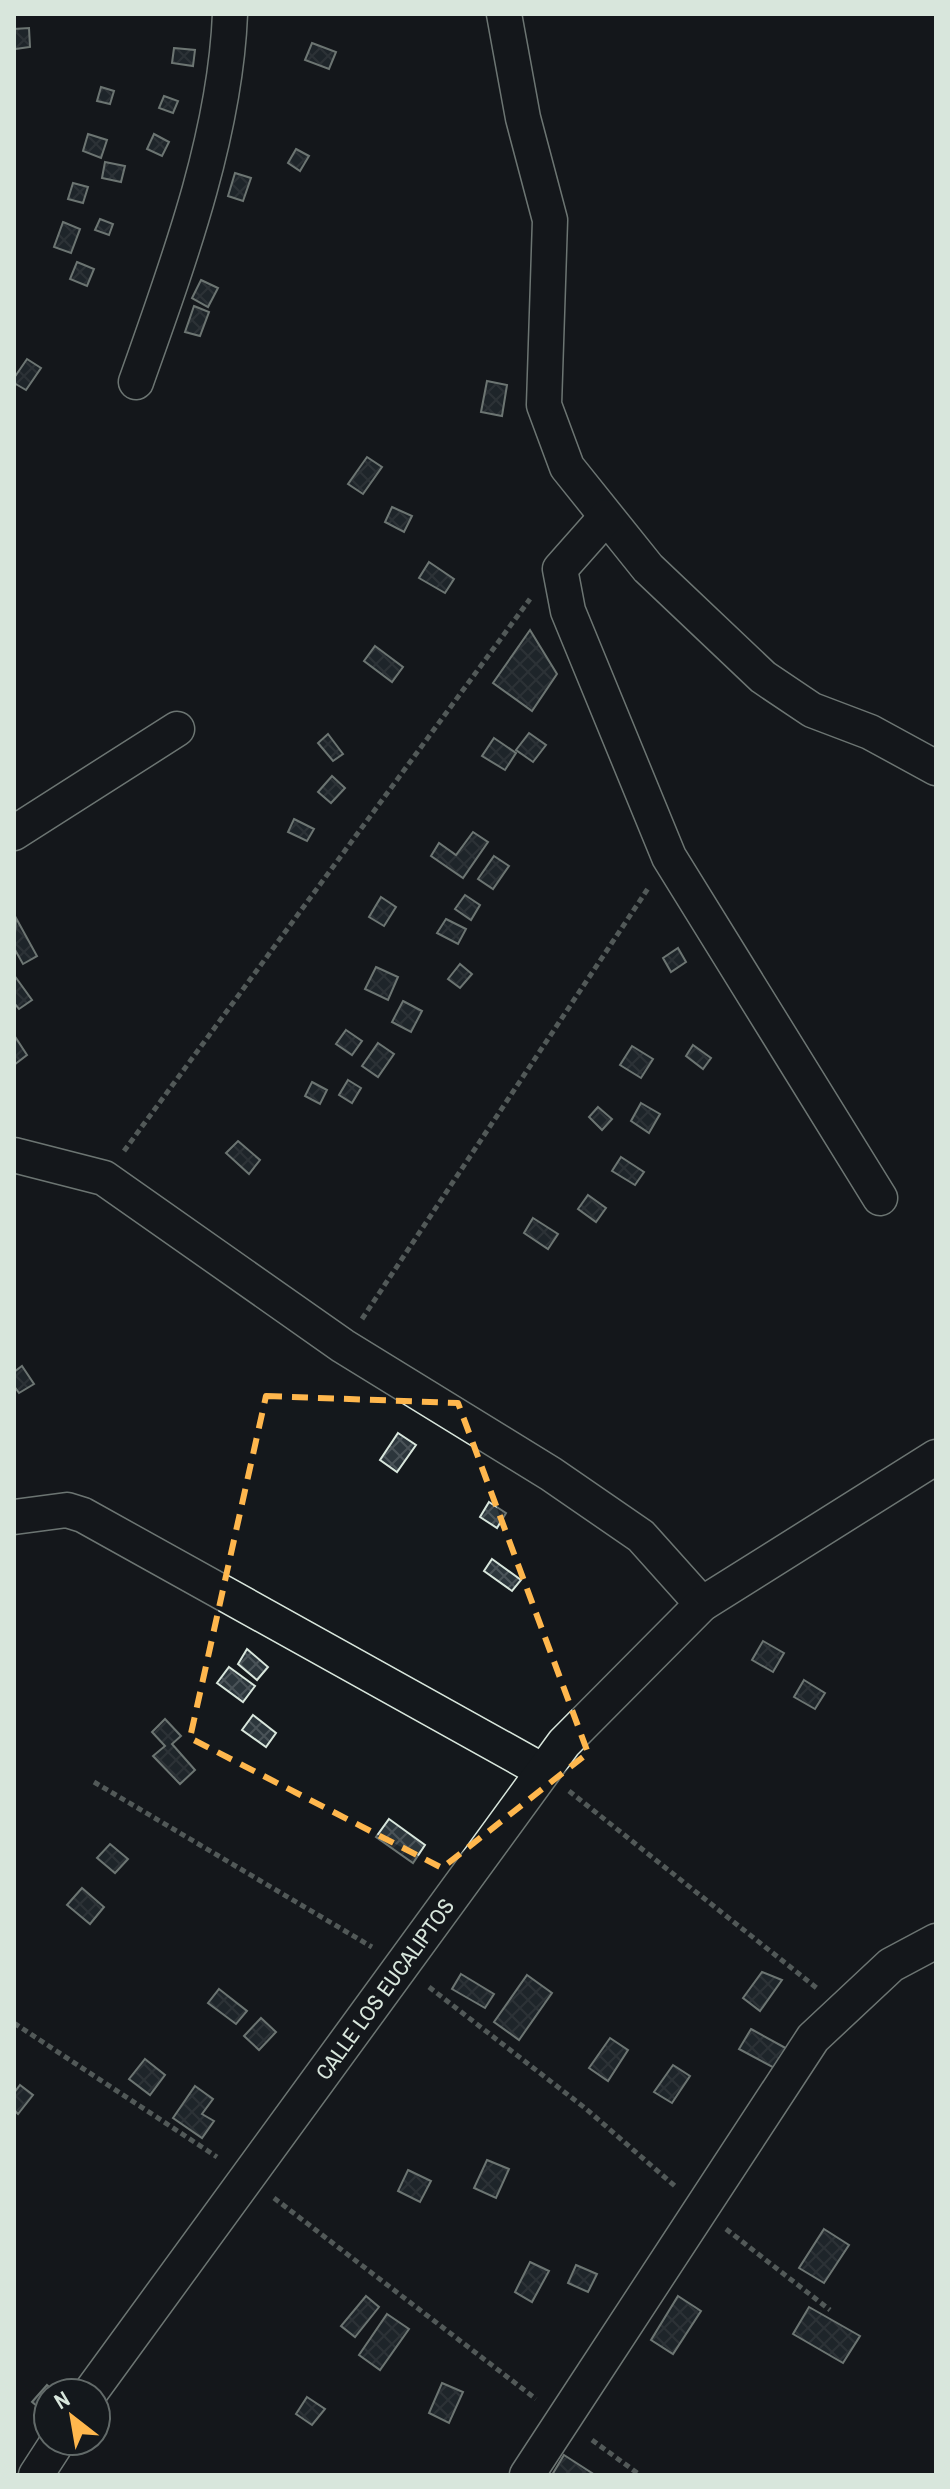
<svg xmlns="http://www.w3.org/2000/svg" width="950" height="2489" viewBox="0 0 950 2489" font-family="'Archivo Narrow',sans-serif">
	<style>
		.building { fill: url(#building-cross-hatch); stroke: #d8e6dc; stroke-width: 2 }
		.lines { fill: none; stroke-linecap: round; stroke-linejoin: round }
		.street-casing { stroke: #d8e6dc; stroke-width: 37 }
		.path { stroke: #9da8a2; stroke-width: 5; stroke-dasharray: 6 4; stroke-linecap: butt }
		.street { stroke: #14181c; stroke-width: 34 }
		.marked { fill: none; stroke: #ffb74d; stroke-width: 6; stroke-dasharray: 16 10; stroke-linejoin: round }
		.labels { text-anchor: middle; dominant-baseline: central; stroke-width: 6; stroke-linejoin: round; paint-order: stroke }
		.street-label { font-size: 22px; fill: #d8e6dc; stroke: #14181c }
	</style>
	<defs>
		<pattern id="building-cross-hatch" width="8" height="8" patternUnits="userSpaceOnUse" patternTransform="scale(2)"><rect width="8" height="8" fill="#2c363c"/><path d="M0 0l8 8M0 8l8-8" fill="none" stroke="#4a5358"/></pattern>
	</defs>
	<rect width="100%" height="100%" fill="#14181c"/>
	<g class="building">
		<path d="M29,28l1,19 -15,2 -1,-20z"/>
		<path d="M312,43l24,9 -7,17 -24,-9z"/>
		<path d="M174,48l21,2 -2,16 -21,-3z"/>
		<path d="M101,87l13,4 -4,13 -13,-3z"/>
		<path d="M164,96l14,5 -5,12 -14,-5z"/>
		<path d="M88,134l19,6 -6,18 -18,-7z"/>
		<path d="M154,134l15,8 -7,14 -15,-7z"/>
		<path d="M296,149l13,7 -9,15 -12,-8z"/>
		<path d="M105,162l20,4 -4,16 -19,-4z"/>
		<path d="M235,173l16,5 -8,23 -15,-5z"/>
		<path d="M73,183l15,4 -5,16 -15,-4z"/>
		<path d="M100,219l13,5 -4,11 -14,-5z"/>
		<path d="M63,222l17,7 -9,24 -17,-6z"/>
		<path d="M77,262l17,7 -7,17 -17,-7z"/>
		<path d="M201,280l17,8 -10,19 -16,-9z"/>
		<path d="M194,306l15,6 -9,24 -15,-4z"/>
		<path d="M27,359l14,9 -15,22 -12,-7v-5z"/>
		<path d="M487,381l20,4 -5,31 -21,-4z"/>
		<path d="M367,457l15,10 -19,27 -15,-10z"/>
		<path d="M392,507l20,9 -8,16 -19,-10z"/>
		<path d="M429,562l25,17 -9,14 -26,-15z"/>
		<path d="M530,630l27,44 -25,37 -39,-28z"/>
		<path d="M375,646l28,21 -11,15 -28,-21z"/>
		<path d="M529,733l17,12 -13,17 -17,-12z"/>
		<path d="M328,734l15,20 -10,7 -15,-18z"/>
		<path d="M494,738l22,15 -11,17 -23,-14z"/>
		<path d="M332,776l13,12 -14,15 -13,-11z"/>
		<path d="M294,819l20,10 -7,12 -19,-9z"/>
		<path d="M473,832l15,10 -25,36 -32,-22 8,-13 17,12z"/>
		<path d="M494,856l15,10 -16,23 -15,-10z"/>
		<path d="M465,895l15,10 -9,15 -16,-11z"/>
		<path d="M381,897l15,10 -12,19 -15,-9z"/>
		<path d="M16,918l21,38 -14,8 -9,-16z"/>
		<path d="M446,919l20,10 -8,15 -21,-11z"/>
		<path d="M678,948l8,14 -15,10 -8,-14z"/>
		<path d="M460,964l12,10 -12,14 -12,-9z"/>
		<path d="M376,967l22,10 -10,23 -23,-11z"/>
		<path d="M14,975l18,25 -13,9 -5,-6z"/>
		<path d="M403,1001l19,10 -11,21 -19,-10z"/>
		<path d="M346,1030l16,11 -10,14 -16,-11z"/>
		<path d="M14,1035l13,20 -13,10z"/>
		<path d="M378,1043l16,11 -16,23 -16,-11z"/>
		<path d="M693,1045l18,13 -8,11 -17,-13z"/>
		<path d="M632,1046l21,13 -12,19 -21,-13z"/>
		<path d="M348,1080l13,8 -9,15 -13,-8z"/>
		<path d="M312,1082l15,8 -7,14 -15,-8z"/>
		<path d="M641,1103l19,11 -11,19 -18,-12z"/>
		<path d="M598,1107l14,12 -10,11 -13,-13z"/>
		<path d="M238,1141l22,19 -11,14 -23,-21z"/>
		<path d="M621,1157l23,15 -9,13 -23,-14z"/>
		<path d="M588,1195l18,13 -10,14 -18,-13z"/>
		<path d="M533,1218l25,16 -10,15 -24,-16z"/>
		<path d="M22,1366l12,18 -15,9 -5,-7v-14z"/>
		<path d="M398,1433l18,12 -19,27 -17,-12z"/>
		<path d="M489,1502l17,11 -9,15 -17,-11z"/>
		<path d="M492,1559l29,21 -9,11 -28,-20z"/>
		<path d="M763,1641l21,12 -11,19 -21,-12z"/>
		<path d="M247,1649l21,18 -11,13 -19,-16z"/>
		<path d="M229,1667l26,19 -12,16 -26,-19z"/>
		<path d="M804,1680l21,13 -10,16 -21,-12z"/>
		<path d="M253,1715l23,18 -10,14 -24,-17z"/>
		<path d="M165,1719l16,17 -9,8 23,26 -15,14 -27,-28 12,-10 -13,-14z"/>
		<path d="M389,1819l36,26 -12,18 -37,-26z"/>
		<path d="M110,1844l18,15 -13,14 -18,-15z"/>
		<path d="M82,1888l22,19 -14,17 -23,-19z"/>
		<path d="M762,1972l20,8 -22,31 -17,-13z"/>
		<path d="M461,1974l33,20 -9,14 -33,-19z"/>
		<path d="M527,1975l25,18 -33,47 -25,-18z"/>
		<path d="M219,1989l28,22 -11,13 -28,-21z"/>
		<path d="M261,2018l15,14 -17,18 -15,-14z"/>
		<path d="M751,2029l40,22 -11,20 -41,-22z"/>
		<path d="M610,2038l18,12 -20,31 -19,-13z"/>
		<path d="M145,2059l20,16 -15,20 -21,-16z"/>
		<path d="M673,2065l17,11 -18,27 -18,-11z"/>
		<path d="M20,2085l13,10 -15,19 -4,-4v-17z"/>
		<path d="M195,2086l18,13 -11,15 12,7 -12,17 -29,-20z"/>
		<path d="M487,2160l22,9 -13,29 -22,-10z"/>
		<path d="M408,2170l23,11 -11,21 -22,-11z"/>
		<path d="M824,2229l25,16 -25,38 -25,-15z"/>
		<path d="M530,2262l19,9 -17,31 -17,-10z"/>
		<path d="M576,2265l21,9 -9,18 -20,-9z"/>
		<path d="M366,2296l13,11 -24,30 -14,-11z"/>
		<path d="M678,2296l23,15 -28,43 -22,-14z"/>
		<path d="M809,2307l51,29 -17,27 -50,-29z"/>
		<path d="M387,2314l22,15 -29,41 -21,-15z"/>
		<path d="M442,2383l21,9 -14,31 -20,-10z"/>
		<path d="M47,2385l9,8h-8v15l-4,4 -12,-10z"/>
		<path d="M307,2397l18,12 -13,16 -16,-11z"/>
		<path d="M564,2455l31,20h-43z"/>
	</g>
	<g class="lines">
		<g class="street-casing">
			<g id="street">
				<path d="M504,14l19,104 27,102 -6,185 23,62 81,101 115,109 49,33 58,22 66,36"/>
				<path d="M136,382c41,-116 89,-244 94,-368"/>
				<path d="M606,517l-46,52 8,42 101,246 211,341"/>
				<path d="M14,833l163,-104"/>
				<path d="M14,1155l90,23 239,168 208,128 90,62 61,68"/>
				<path d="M14,1517l53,-7 16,5 460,256"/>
				<path id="s1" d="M90,2393l474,-650 138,-139 234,-147"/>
				<path d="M36,2475l22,-34"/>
				<path d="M527,2475l286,-437 78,-73 45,-24"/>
			</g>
		</g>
		<g class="path">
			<path d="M124,1151l406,-552"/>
			<path d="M362,1319l287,-432"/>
			<path d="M94,1782l278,165"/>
			<path d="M569,1791l249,198"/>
			<path d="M429,1987l156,121 91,79"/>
			<path d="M14,2023l203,134"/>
			<path d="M274,2198l262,201"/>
			<path d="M726,2229l104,81"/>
			<path d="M592,2440l48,35"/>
		</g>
		<use href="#street" class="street"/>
	</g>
	<path d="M0 0H950V2489H0ZM266,1396l192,7 130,350 -146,115 -252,-130z" fill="#14181c" fill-opacity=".55" fill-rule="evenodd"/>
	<path class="marked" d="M266,1396l192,7 130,350 -146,115 -252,-130z"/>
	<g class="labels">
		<g class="street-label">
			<text stroke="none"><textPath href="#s1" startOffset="500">CALLE LOS EUCALIPTOS</textPath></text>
		</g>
	</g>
	<rect width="950" height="2489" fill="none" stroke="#d8e6dc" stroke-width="32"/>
	<g transform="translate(72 2417) rotate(329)"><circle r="38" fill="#14181c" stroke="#626a69" stroke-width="2"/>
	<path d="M0-6L14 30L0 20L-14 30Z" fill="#ffb74d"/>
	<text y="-12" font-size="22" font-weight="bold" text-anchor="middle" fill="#d8e6dc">N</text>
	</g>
</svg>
